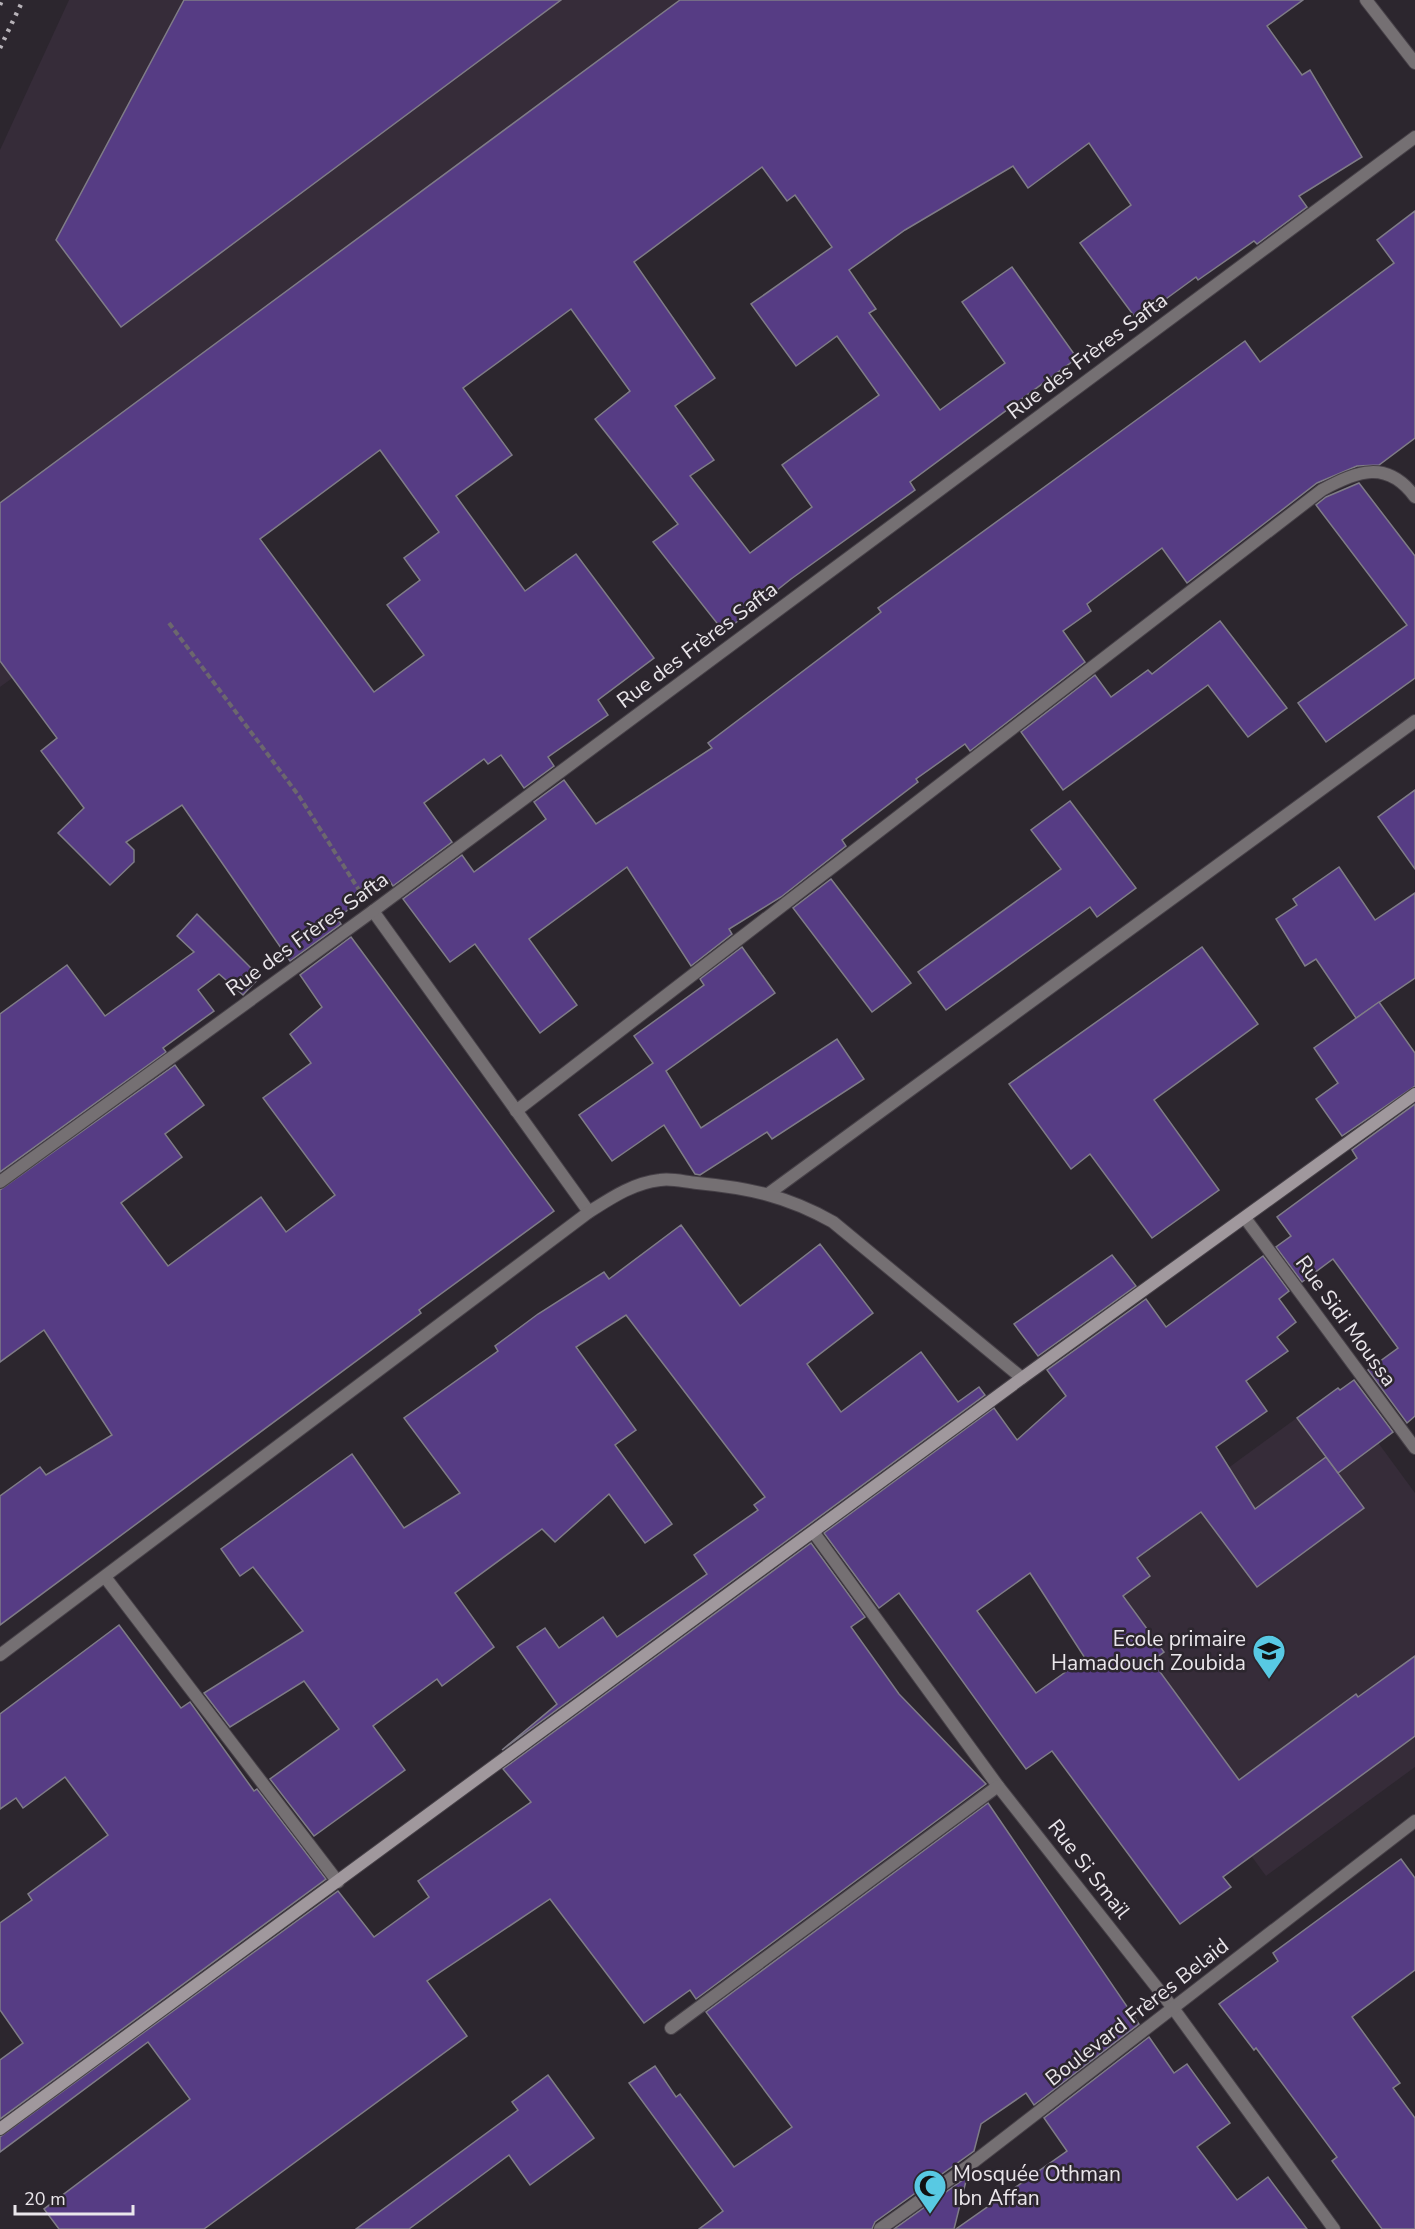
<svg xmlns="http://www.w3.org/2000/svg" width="1415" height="2229" viewBox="0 0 1415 2229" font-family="'Nunito Sans',sans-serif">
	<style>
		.built { fill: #362c39 }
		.building { fill: #563c84; stroke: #7f7c87; stroke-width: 1.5; fill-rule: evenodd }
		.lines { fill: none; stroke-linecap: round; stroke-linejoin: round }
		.street-casing { stroke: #474148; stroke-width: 14 }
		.secondary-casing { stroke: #474148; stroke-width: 14 }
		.path { stroke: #6c676e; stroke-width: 4; stroke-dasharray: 6 3; stroke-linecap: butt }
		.street { stroke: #757073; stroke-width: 12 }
		.secondary { stroke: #a0989d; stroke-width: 12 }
		.rail { stroke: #b8b3b9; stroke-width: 4.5; stroke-dasharray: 3 6; stroke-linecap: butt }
		.labels { text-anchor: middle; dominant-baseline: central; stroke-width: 5; stroke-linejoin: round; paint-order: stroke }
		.street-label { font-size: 21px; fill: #eae6eb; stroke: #2c262e }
		.poi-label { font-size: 21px; fill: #eae6eb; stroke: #2c262e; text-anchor: end }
	</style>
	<rect width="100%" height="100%" fill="#2c262e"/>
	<g class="built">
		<path d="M69,0h872l-941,687v-537z"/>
		<path d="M1338,1388l77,105v274l-149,109 -208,-284z"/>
	</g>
	<g class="building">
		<path d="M184,0h377l-440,327 -65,-87z"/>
		<path d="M680,0h623l-36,26 35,49 8,-5 52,87 -63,39 8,11 -50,37 -3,-3 -56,39 -2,-3 -59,43 -57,-77 51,-38 -42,-62 -61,45 -15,-22 -108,64 -56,40 27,39 -7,4 71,97 65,-47 -43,-61 50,-35 65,91 -167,124 5,8 -124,89 -67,53 -71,-90 25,-18 -83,-105 35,-28 -59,-82 -108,79 49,67 -56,41 69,95 51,-37 78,104 -56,42 10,15 -60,42 6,9 -30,22 -23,-33 -13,9 -4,-5 -60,44 28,39 -59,44 -4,-6 -52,38 4,6 -51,37 -108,-156 -56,37 8,8v12l-24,23 -52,-52 26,-25 -43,-57 16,-13 -57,-77v-158zM762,167l25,34 8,-6 37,52 -81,57 45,62 41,-30 42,59 -97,70 30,42 -62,46 -60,-77 24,-16 -39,-54 40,-28 -81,-116zM380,450l59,82 -35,26 16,22 -33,25 37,50 -50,37 -114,-153z"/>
		<path d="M1415,211v227l-36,27 -22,1 -40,17 -130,100 -25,-35 -75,56 4,7 -28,20 22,31 -115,89 -5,-7 -49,35 2,3 -76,58 4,6 -65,51 -52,32 3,5 -41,32 -64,-99 -98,72 48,66 -37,28 -65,-89 -25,18 -47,-63 59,-44 12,17 72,-53 -12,-17 30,-22 32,44 116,-76 -4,-5 173,-131 -3,-4 367,-267 15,21 134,-99 -17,-23z"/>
		<path d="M1359,483l56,73v122l-89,64 -28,-39 109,-78 -91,-120 10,-8z"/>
		<path d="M1220,621l67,87 -39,29 -40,-52 -145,105 -42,-58 74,-57 16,22 37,-27 4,4z"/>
		<path d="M1415,790v79l-37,-52z"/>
		<path d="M1070,801l66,87 -39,29 -7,-10 -144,103 -28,-38 143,-103 -30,-39z"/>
		<path d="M1339,867l36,53 40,-27v85l-59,40 -40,-59 -11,7 -29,-47 21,-14 -4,-6z"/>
		<path d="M831,879l80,104 -39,29 -79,-104z"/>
		<path d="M197,914l63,63 -17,18 -24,-21 -21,16 16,21 -51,37 3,4 -166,120v-158l67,-49 38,51 89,-64 -17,-16z"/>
		<path d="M351,937l203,274 -135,99 2,3 -421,312v-129l40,-29 6,8 66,-40 -68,-105 -44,32v-172l175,-125 29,40 -39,29 17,23 -61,46 47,63 93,-69 25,35 49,-37 -72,-97 48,-35 -21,-29 32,-27 -22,-32z"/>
		<path d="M742,947l33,46 -109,78 35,57 136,-89 27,40 -92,60 -5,-7 -67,43 -5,-1 -31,-49 -52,36 -33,-46 74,-52 -19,-27 70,-51 -4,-6z"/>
		<path d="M1202,947l56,77 -104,76 65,90 -67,48 -62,-84 -19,15 -62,-85z"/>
		<path d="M1379,1002l36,51v33l-73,50 -26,-37 22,-16 -24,-35z"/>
		<path d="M1415,1104v312l-8,7 -39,-53 30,-22 -65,-89 -31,23 -26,-35 15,-11 -14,-19 80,-59 -5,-8z"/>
		<path d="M681,1225l59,81 80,-62 53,69 -66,51 34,48 80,-60 37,50 21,-15 6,8 -483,355 55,-46 -40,-57 28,-19 14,20 44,-31 14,20 90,-63 -13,-19 64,-45 -4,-5 11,-8 -139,-182 -50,32 60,83 -21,15 57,79 -27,19 -36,-49 -54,48 -13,-13 -87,64 39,54 -52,39 -5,-7 -64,47 32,44 -91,66 -44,-57 69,-50 -35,-48 -74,46 -26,-34 99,-62 -50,-64 -13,9 -19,-27 131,-95 52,74 56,-35 -56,-75 94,-67 -3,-5 43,-32 66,-42 5,7z"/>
		<path d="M1112,1255l24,31 -98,70 -24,-32z"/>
		<path d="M1263,1256l26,35 -10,8 17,23 -19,15 11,14 -42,30 21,30 -51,36 39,62 71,-52 38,51 -107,79 -56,-75 -64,46 13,18 -27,20 41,56 -12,9 87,119 117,-86 2,3 57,-41v80l-192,141 8,10 -51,37 -128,-173 -26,18 -127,-176 -20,15 -55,-75 170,-125 23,32 49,-44 -19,-26 99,-71 20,28zM1030,1573l55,85 -49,35 -59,-82z"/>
		<path d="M1354,1380l39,52 -55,41 -41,-55 41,-30 2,2z"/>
		<path d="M811,1543l54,74 -14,10 48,67 87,90 -290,215 -6,-9 -46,33 -94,-124 -123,82 40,55 -263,193h-145l-15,-20 146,-110 -42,-57 -148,110v-15l338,-246 36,46 55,-40 -11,-16 113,-79 -28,-33z"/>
		<path d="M119,1625l62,83 9,-6 64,89 3,-2 69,90 -326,240v-59l23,-17 -23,-33v-87l32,-23 -4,-6 80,-59 -43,-58 -42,31 -7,-10 -16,11v-95z"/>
		<path d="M988,1803l151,221 -105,81 -8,-12 -45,31 -7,27 -99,71 -3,7h-173l24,-18 -94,-128 26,-17 21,31 4,-3 54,73 58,-40 -86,-115z"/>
		<path d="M1401,1859l14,19v92l-63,47 48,66 -7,5 22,30v111h-33l-50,-68 5,-4 -81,-109 -2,2 -35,-46 59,-43 -5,-8z"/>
		<path d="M1149,2037l25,36 13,-9 43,59 -33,24 40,53 31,-23 39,52h-351l111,-78 -23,-33z"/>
		<path d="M548,2075l46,63 -64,47 -21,-30 -100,74h-53l162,-119 -6,-8z"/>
		<path d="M967,2177l-13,52h-60z"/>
	</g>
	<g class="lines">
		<g class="street-casing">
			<g id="street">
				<path d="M1366,0l49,63"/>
				<path d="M373,911l216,301"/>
				<path d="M516,1111l806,-621c35,-19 65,-31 93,7"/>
				<path d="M0,1182l373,-271 1042,-774"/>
				<path d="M768,1194l647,-473"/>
				<path d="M1245,1218l170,230"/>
				<path d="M814,1533l184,253 175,222 161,221"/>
				<path d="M105,1577l233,305"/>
				<path d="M0,1655l589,-443c22,-14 44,-29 71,-32 12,-2 25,2 37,3 52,5 90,13 136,39l189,156"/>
				<path d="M671,2028l327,-242"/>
				<path d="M880,2229l87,-62 448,-346"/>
			</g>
		</g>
		<g class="secondary-casing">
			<path id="secondary" d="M0,2129l1022,-751 393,-284"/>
		</g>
		<path class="path" d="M169,623l130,173 60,94"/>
		<use href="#street" class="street"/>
		<use href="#secondary" class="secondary"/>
		<g class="rail">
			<path d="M0,5l2,-5"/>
			<path d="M0,48l23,-48"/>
		</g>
	</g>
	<defs>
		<g id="school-pin" transform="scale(1.725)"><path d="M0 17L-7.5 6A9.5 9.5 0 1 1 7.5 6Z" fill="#58c9e3" stroke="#2c262e"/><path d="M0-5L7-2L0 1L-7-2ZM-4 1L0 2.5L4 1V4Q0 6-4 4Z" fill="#111"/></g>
		<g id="mosque-pin" transform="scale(1.725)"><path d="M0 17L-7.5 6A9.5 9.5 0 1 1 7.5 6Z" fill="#58c9e3" stroke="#2c262e"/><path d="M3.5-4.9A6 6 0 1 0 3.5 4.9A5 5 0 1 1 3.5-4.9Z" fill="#111"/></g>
	</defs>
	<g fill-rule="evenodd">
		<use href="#school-pin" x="1269" y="1651"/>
		<use href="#mosque-pin" x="930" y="2186"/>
	</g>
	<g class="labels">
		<g class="street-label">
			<text transform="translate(1087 356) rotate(-37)">Rue des Frères Safta</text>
			<text transform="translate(697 645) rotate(-37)">Rue des Frères Safta</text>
			<text transform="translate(307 934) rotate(-36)">Rue des Frères Safta</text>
			<text transform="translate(1346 1321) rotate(54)">Rue Sidi Moussa</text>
			<text transform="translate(1089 1869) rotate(52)">Rue Si Smaïl</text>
			<text transform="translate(1137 2012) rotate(-38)">Boulevard Frères Belaid</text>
		</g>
		<g class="poi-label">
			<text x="1246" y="1639">Ecole primaire<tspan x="1246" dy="24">Hamadouch Zoubida</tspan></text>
			<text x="953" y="2174" text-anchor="start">Mosquée Othman<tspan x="953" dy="24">Ibn Affan</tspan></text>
		</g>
	</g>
	<path d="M15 2205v9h118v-9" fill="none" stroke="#eae6eb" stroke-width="3"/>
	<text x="24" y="2205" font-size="18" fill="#eae6eb" stroke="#2c262e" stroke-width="4.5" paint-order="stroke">20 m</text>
</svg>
